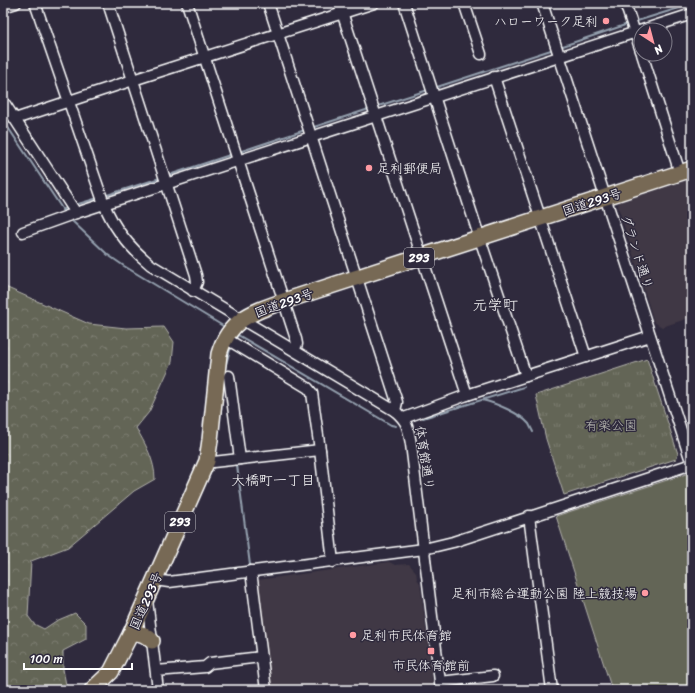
<svg xmlns="http://www.w3.org/2000/svg" width="695" height="693" viewBox="0 0 695 693" font-family="Sriracha,'Klee One',sans-serif">
	<style>
		.built { fill: #403844 }
		.grass { fill: #646557; stroke: #b2b2ab }
		.forest { fill: url(#forest-crowns); stroke: #b2b2ab }
		.park { fill: url(#park-tufts); stroke: #b2b2ab }
		.lines { fill: none; stroke-linecap: round; stroke-linejoin: round }
		.stream { stroke: #94a0ae; stroke-width: 2 }
		.minor-casing { stroke: #fff; stroke-width: 13 }
		.highway-casing { stroke: #fff; stroke-width: 18 }
		.minor { stroke: #2f2a3d; stroke-width: 10 }
		.highway { stroke: #776954; stroke-width: 15 }
		.poi-dot { fill: #ff9aa2; stroke: #2f2a3d; stroke-width: 1.5 }
		.labels { text-anchor: middle; dominant-baseline: central; stroke-width: 3; stroke-linejoin: round; paint-order: stroke }
		.shield { fill: #2f2a3d; stroke: #c1bfc5; stroke-width: 1 }
		.shield-label { font-size: 12px; font-weight: bold; fill: #fff }
		.poi-label { font-size: 13px; fill: #fff; stroke: #2f2a3d; text-anchor: end }
		.street-label { font-size: 13px; fill: #fff; stroke: #2f2a3d }
		.park-label { font-size: 13px; fill: #b9bab3; stroke: #2f2a3d }
		.neighbourhood-label { font-size: 14px; fill: #fff; stroke: #2f2a3d }
		.quarter-label { font-size: 15px; fill: #fff; stroke: #2f2a3d }
	</style>
	<defs>
		<pattern id="forest-crowns" width="20" height="18" patternUnits="userSpaceOnUse"><rect width="20" height="18" fill="#646557"/><path d="M2 6a3 3 0 1 1 6 0M12 15a3 3 0 1 1 6 0" fill="none" stroke="#7b7c70"/></pattern>
		<pattern id="park-tufts" width="24" height="20" patternUnits="userSpaceOnUse"><rect width="24" height="20" fill="#646557"/><path d="M3 7l-1-3M5 7V3M7 7l1-3M15 17l-1-3M17 17v-4M19 17l1-3" fill="none" stroke="#7b7c70"/></pattern>
	</defs>
	<rect width="100%" height="100%" fill="#2f2a3d"/>
	<filter id="ink" filterUnits="userSpaceOnUse"><feTurbulence type="fractalNoise" baseFrequency=".025" numOctaves="2"/><feDisplacementMap in="SourceGraphic" scale="8" xChannelSelector="R" yChannelSelector="G"/><feConvolveMatrix kernelMatrix="1 2 1 2 8 2 1 2 1" color-interpolation-filters="sRGB"/></filter>
	<g filter="url(#ink)">
		<g class="built">
			<path d="M692,176v141l-30,10 -8,-5 -36,-116 2,-7z"/>
			<path d="M389,562l6,3 14,-1 7,8 1,7 3,4 14,107h-163l-13,-110z"/>
		</g>
		<path class="grass" d="M692,472v218h-80l-56,-174z"/>
		<path class="forest" d="M3,286l86,38 37,4 38,-1 10,15 -2,20 -23,50 -13,16c9,15 19,33 19,51l-21,12 -66,56 -37,14 -3,55 6,8 10,5 12,-8 19,-8 11,11v15l-23,12v18l4,21h-64z"/>
		<path class="park" d="M647,359l31,95 -2,5 -112,36 -18,-56 -10,-44z"/>
		<g class="lines">
			<g class="stream">
				<path d="M634,22l58,-18"/>
				<path d="M560,47l68,-23"/>
				<path d="M434,88l120,-39"/>
				<path d="M375,107l53,-17"/>
				<path d="M7,126l58,87"/>
				<path d="M311,128l58,-19"/>
				<path d="M239,152l66,-22"/>
				<path d="M166,176l67,-22"/>
				<path d="M104,196l56,-18"/>
				<path d="M75,205l23,-7"/>
				<path d="M62,210l7,-3"/>
				<path d="M69,218l39,37 16,11 99,60"/>
				<path d="M235,340l3,-5 153,90 5,1"/>
				<path d="M225,376v-8l6,-22"/>
				<path d="M482,400c13,3 38,13 47,24 1,2 3,6 4,8"/>
				<path d="M423,418l101,-31"/>
				<path d="M237,465l13,100"/>
			</g>
			<g class="minor-casing">
				<g id="minor">
					<path d="M35,3l69,201c10,25 26,44 47,61l244,146c13,11 13,17 16,33l30,246"/>
					<path d="M108,3l88,272 1,7 -4,9"/>
					<path d="M187,3l109,336 1,5 -3,6"/>
					<path d="M268,3l129,399 -2,9"/>
					<path d="M339,3l128,392"/>
					<path d="M404,3l76,236 46,137"/>
					<path d="M464,3l17,51"/>
					<path d="M542,3l150,461"/>
					<path d="M625,3l16,48"/>
					<path d="M3,7l13,-4"/>
					<path d="M642,54l38,119"/>
					<path d="M494,77l92,280"/>
					<path d="M3,101l73,112"/>
					<path d="M15,119l118,-39 241,-77"/>
					<path d="M23,232l53,-19 616,-199"/>
					<path d="M225,338l83,50 4,5 8,57 13,112"/>
					<path d="M229,376l11,83"/>
					<path d="M404,418l63,-23 183,-59"/>
					<path d="M207,461l6,1 107,-12"/>
					<path d="M529,516l23,174"/>
					<path d="M251,571l15,119"/>
					<path d="M155,580l14,2 255,-33 29,-7 239,-78"/>
					<path d="M147,600l11,90"/>
					<path d="M156,671l49,-4 5,-4 51,-6"/>
					<path d="M440,682l53,-6"/>
				</g>
			</g>
			<g class="highway-casing">
				<g id="highway">
					<path d="M131,633c10,0 14,1 21,8"/>
					<path d="M92,690l19,-18 20,-39 76,-172 3,-21 9,-86c10,-35 34,-42 65,-53l408,-132"/>
				</g>
			</g>
			<use href="#minor" class="minor"/>
			<use href="#highway" class="highway"/>
		</g>
	</g>
	<g class="poi-dot">
		<circle cx="606" cy="21" r="4"/>
		<circle cx="369" cy="168" r="4"/>
		<circle cx="645" cy="593" r="4"/>
		<circle cx="353" cy="635" r="4"/>
		<rect x="427" y="647" width="8" height="8" rx="2"/>
	</g>
	<g class="labels">
		<g class="shield">
			<rect x="404" y="248" width="30" height="20" rx="3"/>
			<rect x="165" y="512" width="30" height="20" rx="3"/>
		</g>
		<g class="shield-label">
			<text x="419" y="258">293</text>
			<text x="180" y="522">293</text>
		</g>
		<g class="poi-label">
			<text x="598" y="21">ハローワーク足利</text>
			<text x="377" y="168" text-anchor="start">足利郵便局</text>
			<text x="637" y="593">足利市総合運動公園 陸上競技場</text>
			<text x="361" y="635" text-anchor="start">足利市民体育館</text>
			<text x="431" y="665" text-anchor="middle">市民体育館前</text>
		</g>
		<g class="street-label">
			<text transform="translate(592 202) rotate(-18)">国道293号</text>
			<text transform="translate(637 252) rotate(72)">グランド通り</text>
			<text transform="translate(284 303) rotate(-20)">国道293号</text>
			<text transform="translate(425 458) rotate(81)">体育館通り</text>
			<text transform="translate(146 601) rotate(-66)">国道293号</text>
		</g>
		<g class="park-label">
			<text x="611" y="425">有楽公園</text>
		</g>
		<g class="neighbourhood-label">
			<text x="273" y="480">大橋町一丁目</text>
		</g>
		<g class="quarter-label">
			<text x="495" y="305">元学町</text>
		</g>
	</g>
	<rect width="695" height="693" fill="none" stroke="#2f2a3d" stroke-width="16"/>
	<rect x="8" y="8" width="679" height="677" fill="none" stroke="#fff" stroke-width="1.5" filter="url(#ink)"/>
	<g transform="translate(653 42) rotate(144)"><circle r="19" fill="#2f2a3d" stroke="#827f8b"/>
	<path d="M0-3L7 15L0 10L-7 15Z" fill="#ff9aa2"/>
	<text y="-6" font-size="11" font-weight="bold" text-anchor="middle" fill="#ffffff">N</text>
	</g>
	<path d="M24 663v6h108v-6" fill="none" stroke="#ffffff" stroke-width="2"/>
	<text x="30" y="663" font-size="12" fill="#ffffff" stroke="#2f2a3d" stroke-width="3" paint-order="stroke">100 m</text>
</svg>
